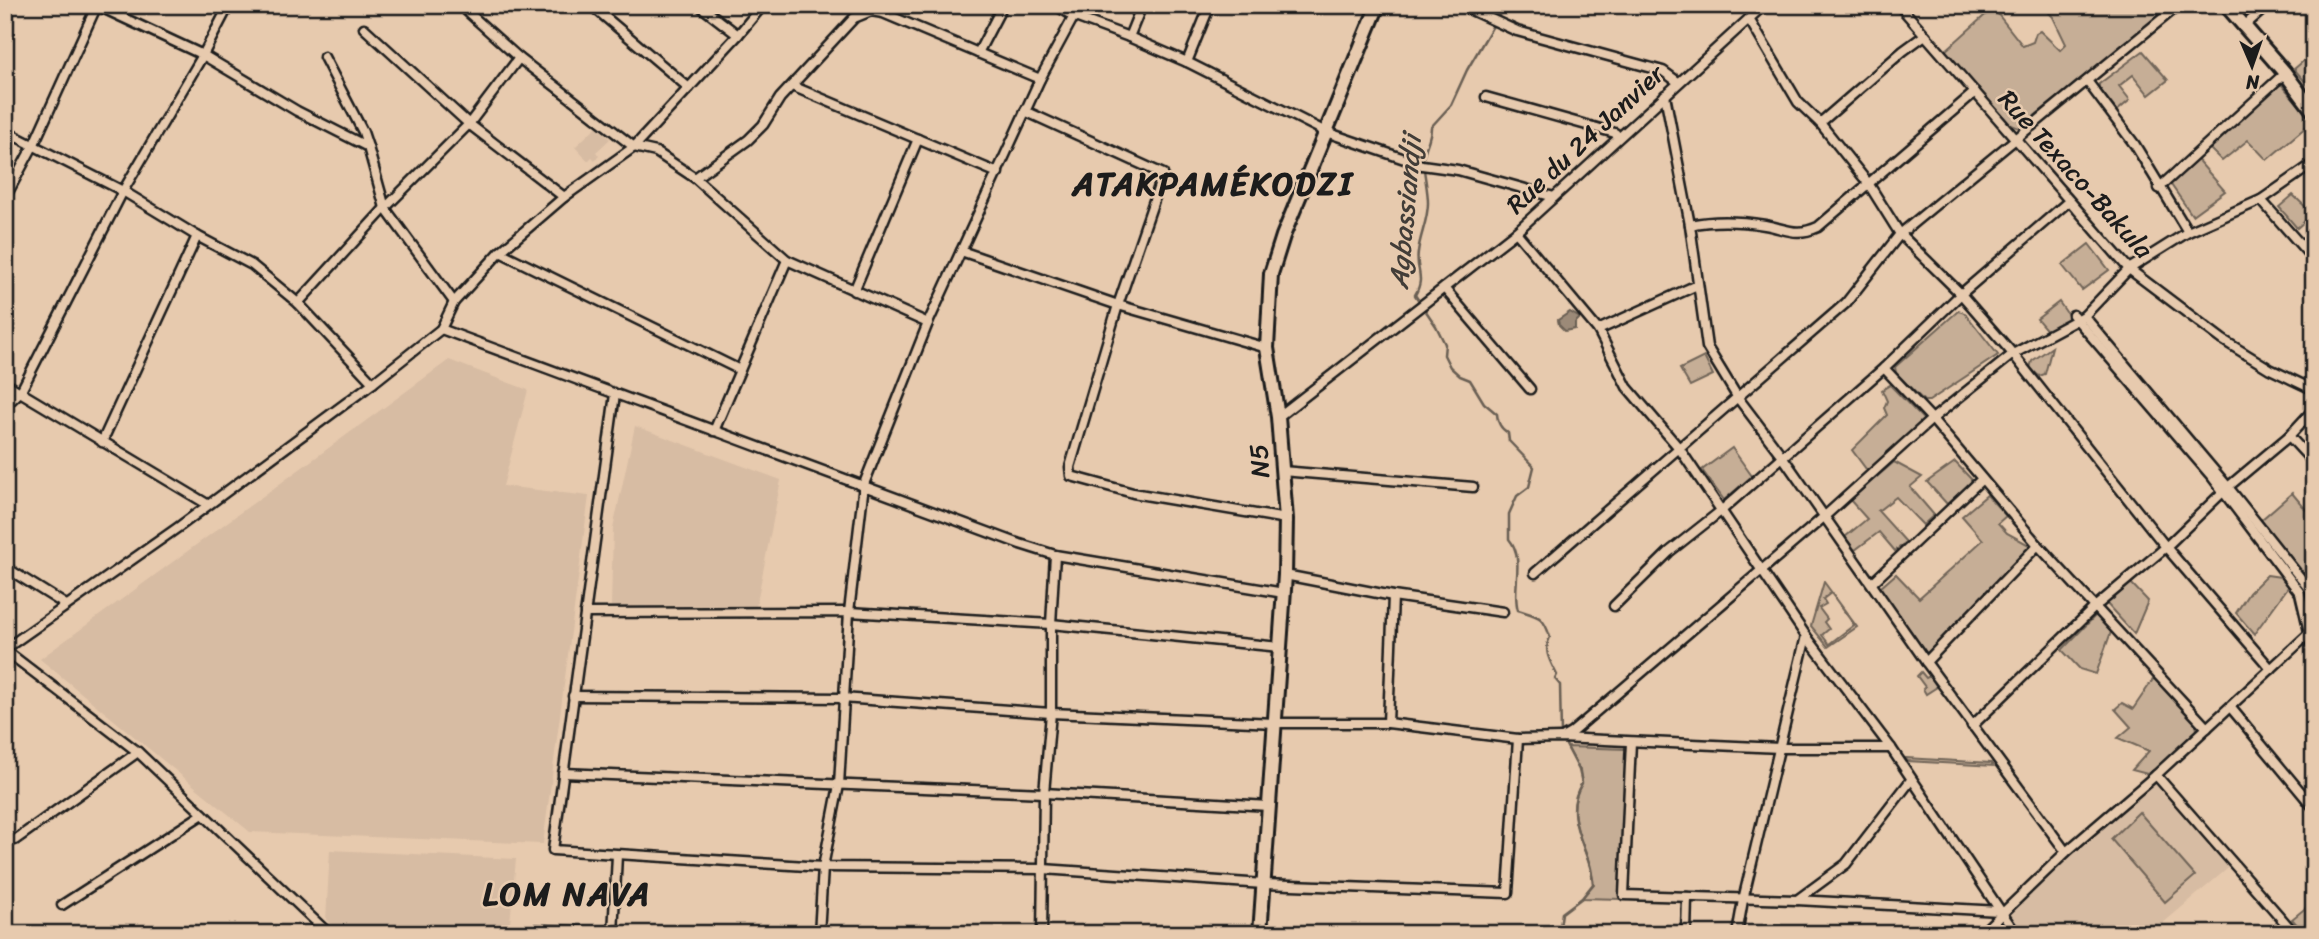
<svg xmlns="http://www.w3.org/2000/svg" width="2319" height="939" viewBox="0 0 2319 939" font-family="Sriracha,sans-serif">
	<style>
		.built { fill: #d7bca3 }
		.green { fill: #c6ae96; stroke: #716559; stroke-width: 2; fill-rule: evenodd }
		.water { fill: #9c8a78; stroke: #695e53; stroke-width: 2 }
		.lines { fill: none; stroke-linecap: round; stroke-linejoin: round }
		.stream { stroke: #695e53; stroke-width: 2.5 }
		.street-casing { stroke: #1c1c1c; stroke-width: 13 }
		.secondary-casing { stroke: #1c1c1c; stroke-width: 18 }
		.primary-casing { stroke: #1c1c1c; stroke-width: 18 }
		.street { stroke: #e7caae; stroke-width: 8 }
		.secondary { stroke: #e7caae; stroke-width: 12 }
		.primary { stroke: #e7caae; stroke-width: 12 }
		.labels { text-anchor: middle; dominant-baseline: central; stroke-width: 5; stroke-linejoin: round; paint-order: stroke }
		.street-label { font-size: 26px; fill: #1c1c1c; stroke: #e7caae }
		.water-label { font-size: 28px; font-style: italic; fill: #423d38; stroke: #e7caae }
		.district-label { font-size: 33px; font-weight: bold; letter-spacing: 2px; fill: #1c1c1c; stroke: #e7caae }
	</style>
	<rect width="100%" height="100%" fill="#e7caae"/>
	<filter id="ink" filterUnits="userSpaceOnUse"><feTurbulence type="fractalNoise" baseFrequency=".0143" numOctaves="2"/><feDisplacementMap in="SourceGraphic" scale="14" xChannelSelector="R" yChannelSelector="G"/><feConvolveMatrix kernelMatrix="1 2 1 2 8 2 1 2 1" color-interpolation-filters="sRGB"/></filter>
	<g filter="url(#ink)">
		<g class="built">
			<path d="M597,126l13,13 -14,13 3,4 -4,4 -3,-3 -4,4 -13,-14z"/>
			<path d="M449,360l79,30 -25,96 86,10 -46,348 -293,-12 -210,-173z"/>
			<path d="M635,426l146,54 -25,127 -145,-1 2,-77z"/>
			<path d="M2156,777l77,87 -83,70h-133l-14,-19z"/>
			<path d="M330,850l186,9 -7,75h-168l-15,-14z"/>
		</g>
		<g class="green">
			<path d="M2042,5h134l-157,123 -10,-4 -64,-73 48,-43 30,38 10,-4 3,-9 4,-2 20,19 6,-6 -13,-27z"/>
			<path d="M2143,51l25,29 -19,15 -16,-20 -14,11 11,14 -13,11 -18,-23v-4z"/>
			<path d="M2314,52v30l-5,4 -15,-17z"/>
			<path d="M2277,85h5l31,36 -46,39 -19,-20 -26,21 -12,-12z"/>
			<path d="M2194,156l31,35 -33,24 -25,-36z"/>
			<path d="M2293,195l20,19 -16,14 -18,-21z"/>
			<path d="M2089,244l20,26 -27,20 -20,-25z"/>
			<path d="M2059,302l12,17 -22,14 -12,-14z"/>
			<path d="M1958,311l7,2 33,42 -69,46h-5l-28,-28 -1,-6z"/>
			<path d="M2052,347l-7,27 -6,2 -9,-8 2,-7z"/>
			<path d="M1704,357l9,18 -23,11 -10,-17z"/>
			<path d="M1890,385l34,35 1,7 -56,46 -17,-23 35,-35 -3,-7 3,-7 -5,-11z"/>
			<path d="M1732,448l20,28 -28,24 -22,-30z"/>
			<path d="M1894,462l28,15 -12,10 24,28 -11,10 -27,-28 -18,14 28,31 -11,9 -16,-19 -24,18 -10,-13 22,-18 -17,-19z"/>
			<path d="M1955,462l16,17v4l-24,21 -20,-22z"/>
			<path d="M2292,493l15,18 7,-7v84l-53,-68z"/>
			<path d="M1987,495l19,21 -8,7 9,10 24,13 -104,108 -47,-66 16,-14 23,24 64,-58 -21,-24z"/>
			<path d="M2267,575l27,4 -40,55 -18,-21 13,-20z"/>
			<path d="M1824,582l33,45 -29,20 -17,-21zM1831,593l23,32 -25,19 -7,-9 7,-6 -5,-7 3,-3 -8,-11 7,-4 -3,-5z"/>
			<path d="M2130,582l18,19 -14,33 -28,-31z"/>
			<path d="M2097,614l14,18 -15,42 -16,-5 -18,-19z"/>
			<path d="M1921,672l5,6 4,-2 7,11 -11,7 -3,-5 2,-2 -8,-11z"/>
			<path d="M2154,678l42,45 1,7 -46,45 -19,-5 17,-19 -31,-13 13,-11 -16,-18 7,-6 11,6z"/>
			<path d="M1567,747l61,2 -6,150 -40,-1 12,-14c-5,-35 -33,-68 -12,-101l-2,-13z"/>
			<path d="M1906,758l85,5 2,3 -86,-5z"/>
			<path d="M2139,812l56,64 -30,26 -54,-63z"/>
			<path d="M2314,901v33h-9l-13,-15z"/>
		</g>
		<path class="water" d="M1570,312l10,6 -5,5v6l-10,2 -6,-6 -1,-5z"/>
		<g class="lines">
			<g class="stream">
				<path d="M1422,162c2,-13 9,-23 9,-35l20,-22 16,-35 38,-65"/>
				<path d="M1424,169c1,11 4,22 4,34 0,17 -8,32 -10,49 -3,19 8,24 -3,43l21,31 9,18 -1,11 6,12 10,9 10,4 14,23 13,11c1,9 3,14 11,19l1,8 25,26 -5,20 -12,9 -8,18v25c17,20 2,50 9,71 21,7 25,5 32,27 -7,14 0,24 7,38l-2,4 5,6 1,50"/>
				<path d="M1559,934l3,-21 20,-15 11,-14c-1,-8 -1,-15 -4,-22 -10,-28 -24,-52 -7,-79l-3,-13 -15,-29"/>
			</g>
			<g class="street-casing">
				<g id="street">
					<path d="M96,5l107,50 94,56 71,36 17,61 69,94"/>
					<path d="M460,5l59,53 115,89 22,5 39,26 92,82 141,63"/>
					<path d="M591,5l98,83"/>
					<path d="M699,5l39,30"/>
					<path d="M1055,5l20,12 54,20 58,25 139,70 96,33 36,5 96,27"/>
					<path d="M1460,5l57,26 146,40 15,11"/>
					<path d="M1899,5l230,264 94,71 47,29 44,21"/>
					<path d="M1749,19l49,83 22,21 48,60 32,51 61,60 52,60 153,193 105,122"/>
					<path d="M2243,27l25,-22"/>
					<path d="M364,28l105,96 95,73"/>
					<path d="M1129,37l13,-32"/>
					<path d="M978,53l25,-48"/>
					<path d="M324,57l39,75 5,15"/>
					<path d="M1187,62l23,-57"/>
					<path d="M2087,81l48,64 53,87"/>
					<path d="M792,86l206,87"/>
					<path d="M1665,95l25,130 17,122 31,51 44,58 144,206 140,190"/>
					<path d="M1486,97l129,36 3,4"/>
					<path d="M1025,111l138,63 -45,131 -48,162 1,9 62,17 153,26"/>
					<path d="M1820,123l83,-72 22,-16"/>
					<path d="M5,131l118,60 74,45 55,29 46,38 75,80"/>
					<path d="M695,178l53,-38 15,-15 17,-27 74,-80 17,-7 12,2 157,66"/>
					<path d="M2159,188l126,-115"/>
					<path d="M5,198l29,-54 63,-139"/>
					<path d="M2261,200l53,60"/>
					<path d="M1690,225c24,-5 50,-4 75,0 22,4 31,12 53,2l157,-135"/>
					<path d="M1516,232l82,98 29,57 52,61 127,188 85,112 125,186"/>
					<path d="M961,251l157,54 149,43"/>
					<path d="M500,252l240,118"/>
					<path d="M1444,288l86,101"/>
					<path d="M854,291l64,-152"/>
					<path d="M298,303l87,-95 84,-84 50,-66"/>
					<path d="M2073,315l140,163 87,115 14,60"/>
					<path d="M2084,316l144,171 86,108"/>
					<path d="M441,329l579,215 35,11 229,38"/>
					<path d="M1598,330l99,-45"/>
					<path d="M1884,368l48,51 106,126 169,183"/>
					<path d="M5,383l202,121"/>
					<path d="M615,394l-62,456 270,17 220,2 221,15 244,9 10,-154"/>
					<path d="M5,406l16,-15 102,-200 80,-136 26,-50"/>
					<path d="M1278,417l238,-185 248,-227"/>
					<path d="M714,431l73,-171"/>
					<path d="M2289,436l25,27"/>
					<path d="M102,442l95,-206"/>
					<path d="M1282,471l191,16"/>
					<path d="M5,567l61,38"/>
					<path d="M1535,573l311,-270 54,-69 279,-229"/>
					<path d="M1285,575l108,21 110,16"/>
					<path d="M1872,583l110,-104"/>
					<path d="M1614,606l55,-54 53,-42 162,-142 77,-74 108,-93"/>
					<path d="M585,613l264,-1 202,12 229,23"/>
					<path d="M5,649l175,-123 193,-143 68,-54 13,-27 46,-50 64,-55 70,-50 104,-112 25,-30"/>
					<path d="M5,650l133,102 191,182"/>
					<path d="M1926,662l112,-117"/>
					<path d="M573,696l269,2 209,15 224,10h113l130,16 43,-1 219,10h111"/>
					<path d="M2231,708l83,100"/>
					<path d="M1388,723l5,-127"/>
					<path d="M1972,726l124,-120 70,-59 62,-60 61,-51 25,-27"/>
					<path d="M1564,737l7,-4 254,-217 107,-97 81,-65 71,-38 45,-47 59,-37 73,-32 53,-37"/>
					<path d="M1631,742l-7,153 173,5 203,11"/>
					<path d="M563,773l481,20 225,13"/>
					<path d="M2156,775l139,159"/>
					<path d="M5,841l10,-1 123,-88"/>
					<path d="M1797,900l49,-36 65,-84"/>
					<path d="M62,905l141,-91"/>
					<path d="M514,934l1,-5 115,5"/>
					<path d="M613,934l4,-79"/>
					<path d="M819,934l4,-67 16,-82 10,-173 15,-128 64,-161 112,-244 40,-74"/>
					<path d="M1042,934l2,-141 7,-80v-89l4,-69"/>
					<path d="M1686,934l1,-37"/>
					<path d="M1737,934l6,-34 63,-264"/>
					<path d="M1981,934l85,-82 90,-77 158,-146"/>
				</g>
			</g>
			<g class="secondary-casing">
				<path id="secondary" d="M2226,5l59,68 29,39"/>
			</g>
			<g class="primary-casing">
				<path id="primary" d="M1260,934l25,-359 1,-56 -8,-102 -11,-69 4,-74 12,-38 95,-231"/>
			</g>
			<use href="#street" class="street"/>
			<use href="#secondary" class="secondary"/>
			<use href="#primary" class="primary"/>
		</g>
	</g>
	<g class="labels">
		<g class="street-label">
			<text transform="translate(1585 139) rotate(-43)">Rue du 24 Janvier</text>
			<text transform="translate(2076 174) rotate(48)">Rue Texaco-Bakula</text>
			<text transform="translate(1259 461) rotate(-94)">N5</text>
		</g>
		<g class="water-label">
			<text transform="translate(1405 212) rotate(-85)">Agbassiandji</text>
		</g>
		<g class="district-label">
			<text x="1213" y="184">ATAKPAMÉKODZI</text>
			<text x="567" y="894">LOM NAVA</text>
		</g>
	</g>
	<rect width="2319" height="939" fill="none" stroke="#e7caae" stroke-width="28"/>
	<rect x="14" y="14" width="2291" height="911" fill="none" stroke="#1c1c1c" stroke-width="2.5" filter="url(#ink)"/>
	<g transform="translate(2252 66) rotate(178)" stroke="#e7caae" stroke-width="5" paint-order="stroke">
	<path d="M0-5L12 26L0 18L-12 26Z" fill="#1c1c1c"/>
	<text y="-10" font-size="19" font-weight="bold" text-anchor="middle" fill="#1c1c1c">N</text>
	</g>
</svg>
